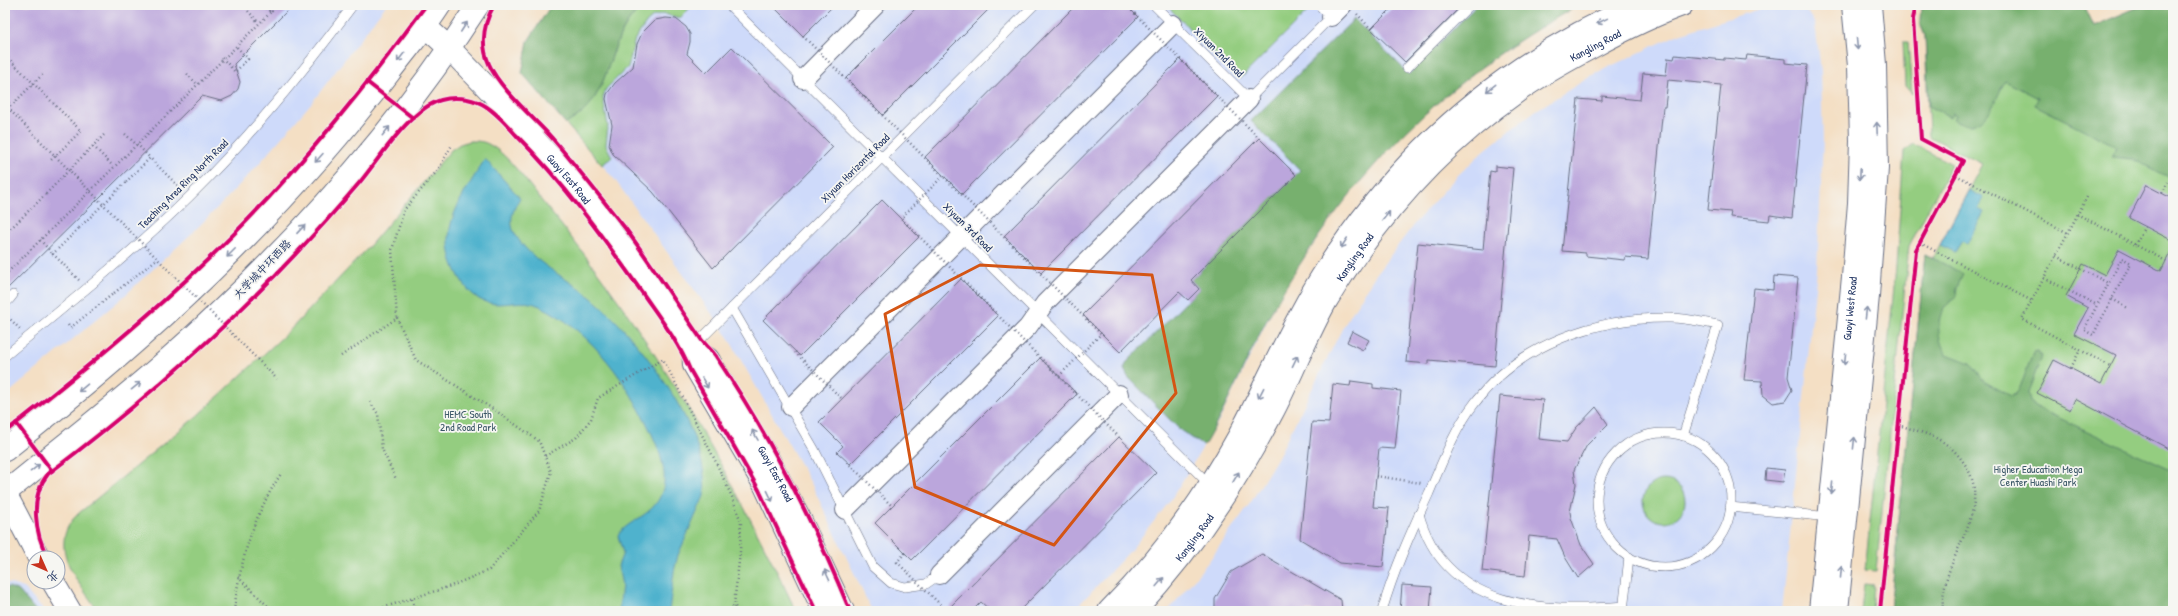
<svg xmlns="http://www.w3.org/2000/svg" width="2178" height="616" viewBox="0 0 2178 616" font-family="'Patrick Hand','LXGW WenKai TC',sans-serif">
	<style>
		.built { fill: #cedafa }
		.green { fill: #94cd80; stroke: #587e6f }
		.forest { fill: #77b06e; stroke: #497066 }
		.water { fill: #4fb2cd; stroke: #357096 }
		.building { fill: #bba6dc }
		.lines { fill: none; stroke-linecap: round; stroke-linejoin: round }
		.service-casing { stroke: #676d82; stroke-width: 10 }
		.minor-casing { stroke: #676d82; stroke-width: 20 }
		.tertiary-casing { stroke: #676d82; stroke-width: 24 }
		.secondary-casing { stroke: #676d82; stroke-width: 24 }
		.primary-casing { stroke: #676d82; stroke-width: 24 }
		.path { stroke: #676d82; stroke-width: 2.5; stroke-dasharray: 1 3; stroke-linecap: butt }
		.service { stroke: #fff; stroke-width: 9 }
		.minor { stroke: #fff; stroke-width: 18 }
		.tertiary { stroke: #fff; stroke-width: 22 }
		.secondary { stroke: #fff; stroke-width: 22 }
		.primary { stroke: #fff; stroke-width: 22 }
		.path-bridge { stroke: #676d82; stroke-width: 2.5; stroke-dasharray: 1 3; stroke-linecap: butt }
		.cycleway-casing { stroke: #f6f6f2; stroke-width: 6 }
		.cycleway { stroke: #d6006c; stroke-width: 4 }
		.oneway { stroke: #8d97ae }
		.marked { fill: none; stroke: #d45514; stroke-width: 3; stroke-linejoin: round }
		.labels { text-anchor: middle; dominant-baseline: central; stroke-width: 3.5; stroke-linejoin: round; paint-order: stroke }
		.street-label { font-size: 11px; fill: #1b2f5e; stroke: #f6f6f2 }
		.park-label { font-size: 11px; fill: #395666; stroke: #f6f6f2 }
	</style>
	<rect width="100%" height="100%" fill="#f6f6f2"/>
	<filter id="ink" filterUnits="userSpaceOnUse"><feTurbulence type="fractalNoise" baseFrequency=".025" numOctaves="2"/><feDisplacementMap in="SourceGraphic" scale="8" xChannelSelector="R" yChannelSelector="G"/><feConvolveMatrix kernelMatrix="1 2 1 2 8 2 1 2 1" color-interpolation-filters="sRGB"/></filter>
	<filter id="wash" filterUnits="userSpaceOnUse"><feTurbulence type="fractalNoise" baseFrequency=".012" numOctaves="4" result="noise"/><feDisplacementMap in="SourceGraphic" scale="16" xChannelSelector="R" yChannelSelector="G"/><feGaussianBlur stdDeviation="0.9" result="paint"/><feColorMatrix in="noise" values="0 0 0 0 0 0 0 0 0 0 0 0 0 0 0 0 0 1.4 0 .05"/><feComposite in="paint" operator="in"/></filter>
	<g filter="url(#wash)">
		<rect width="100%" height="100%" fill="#f4dfc4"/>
		<g class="built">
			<path d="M5,5h381l-73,96 -55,64 -37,39 -30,30 -69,64 -117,98z"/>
			<path d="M551,5h1028l-38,21 -64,44 -57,47 -52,54 -23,28 -52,75 -19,33 -55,114 -49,80 -39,49 -58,61h-201l-60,-126 -87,-153 -110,-152 -93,-107 6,-32z"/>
			<path d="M1772,5l27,2 9,6 7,11 6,46 2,72 -6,128 -35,341h-614l41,-50 42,-59 28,-47 63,-126 32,-52 41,-54 41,-46 30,-28 49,-38 61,-38 83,-39z"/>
			<path d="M5,582l19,6 20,23h-39z"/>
		</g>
		<g class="green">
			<path d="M643,5h50l-13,13 -16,-4 -11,3 -6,5 -12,17 -7,28 -22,22 -3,9 5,28 -2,19 6,12 -10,8 -36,-41c7,-5 15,-9 20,-15 27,-29 22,-73 57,-104z"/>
			<path d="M1166,5h140l4,4 -70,70z"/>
			<path d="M1921,5h163l10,21 49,-21h30v606h-283l35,-357 8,4 49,-94 -53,-28 -4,-100 -5,-13z"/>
			<path d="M1903,42h5l4,52 -7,-8z"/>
			<path d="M470,141c7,0 14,0 20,4 18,9 42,44 55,60 103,124 182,261 251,406h-698c-20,-30 -54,-66 -19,-98l118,-97 92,-85 77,-81 85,-100 9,-6z"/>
			<path d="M1913,144l39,20 -43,82 -33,325 -11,-1 31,-303 8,-116z"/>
			<circle cx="1664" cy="501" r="21"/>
			<path d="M1864,584l10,1 -2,26h-11z"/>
		</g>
		<g class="forest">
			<path d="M551,5h92c-35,30 -30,75 -57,104 -5,6 -13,10 -20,15l-44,-51 6,-32z"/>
			<path d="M1477,5h102c-135,74 -227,167 -304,300 -26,46 -44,95 -71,141l-24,-16 -52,-53 -4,-8 3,-7 72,-73 -8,-9 109,-110 -49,-49 103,-102 55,55z"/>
			<path d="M1921,5h163l10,21 49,-21h30v174l-41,-20 -21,-2 5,-11 -81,-41 3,-7 -33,-17c-8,14 -16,45 -37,44 -4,0 -10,-4 -14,-6l2,-4 -4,-2 -2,4 -21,-11 -4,-70 -5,-13z"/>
			<path d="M1925,254l38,20 -6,14 -1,8c-4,5 -10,9 -13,14 -7,11 -5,34 4,44l23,9 15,19 26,14 5,-2 7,-14 10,-28 3,-1 6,5 -14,36 2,10 12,8 131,61v140h-283z"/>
			<path d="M9,587l10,4 17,20h-31v-23z"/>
		</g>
		<g class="water">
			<path d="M485,159l35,39c-7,11 -12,24 -5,36 16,28 51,43 74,62 48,39 123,136 115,200l-26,59 -4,16 -5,40h-50l3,-26 -4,-19 5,-13 -5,-17c8,-16 36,-19 44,-44 8,-22 -7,-52 -17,-72 -23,-46 -58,-91 -105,-114 -18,-9 -36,2 -54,-4 -11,-3 -20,-14 -26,-24 -27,-46 1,-79 25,-119z"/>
			<path d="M1969,190l15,8 -6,11 6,3 -17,32 -5,-3 -7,11 -15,-7z"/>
		</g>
		<g id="blocks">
			<g class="building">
				<path d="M5,5h288l-59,59 6,18 -2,7 -6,7 -11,5 -19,-5 -197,195z"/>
				<path d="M772,5h62l-31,31z"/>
				<path d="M919,5h74l-110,110 -37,-37z"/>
				<path d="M1076,5h50l12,12 -176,177 -37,-37z"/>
				<path d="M1395,5h67l-57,57 -34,-33z"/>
				<path d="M666,18l10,1 10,8 4,7v8l-3,12 19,19 26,-26 101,100 -120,121 -60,-76 -40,-38 -4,-9 3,-20 -6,-26 1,-5 8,-11 18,-16 4,-23 5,-11 13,-13z"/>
				<path d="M1675,55l49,5v-2l22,2 1,-5 38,4v4l22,2 -15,153 -22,-3 -1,6 -39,-4 1,-5 -23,-2 13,-125 -53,-5 -3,27h-2l-15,152 -23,-2 -1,3 -38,-4v-3l-24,-2 16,-152 24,2v-5l38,4 3,-27 23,2 2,-17 6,1z"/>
				<path d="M1180,59l37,37 -176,177 -37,-37z"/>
				<path d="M1259,138l37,37 -105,105 8,9 -11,11 -9,-8 -59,60 -37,-37z"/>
				<path d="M1495,166l18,2 -18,198 -66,-6v4l-23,-2 12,-119 65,7 7,-79 5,1z"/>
				<path d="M2146,185l27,14v42l-44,-23z"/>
				<path d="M882,200l37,37 -119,119 -37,-36z"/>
				<path d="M2173,247v204l-98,-52 -5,11 -33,-17 17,-33 47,24 15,-29 -42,-21 14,-26 -22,-12 17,-32 22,11 14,-26 42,22z"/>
				<path d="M1774,276l24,2 -10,99 4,13 -7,11 -12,2 -10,-8 -1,-14 -18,-1 10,-92 19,2z"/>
				<path d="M961,279l37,37 -148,148 -13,-12 6,-6 -24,-24z"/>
				<path d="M1352,331l17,9 -6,10 -16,-8z"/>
				<path d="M1040,358l37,36 -165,166 -37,-37z"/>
				<path d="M1351,381l22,3v4l28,3 -6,58 -16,-1 -6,59 16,1 -6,59 -43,-4 -40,-24 12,-117 17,1 4,-39 17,2z"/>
				<path d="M1500,396l43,4 -4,39 28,3 9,-14 20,-21 12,17 -21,21 -13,25 2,14 -6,28 1,6 10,27 13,19 -16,14 -13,-21 -8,-18 -28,-3 -4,40 -43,-5z"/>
				<path d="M1119,437l37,36 -137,138h-28l-10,-9 -9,9h-26z"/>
				<path d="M1766,468l19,2 -2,12 -18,-2z"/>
				<path d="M1262,554l79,46 1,11h-127v-12l16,-27z"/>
				<path d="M1402,585l30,2 -2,24h-30z"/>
			</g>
		</g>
	</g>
	<g filter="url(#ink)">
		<use href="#blocks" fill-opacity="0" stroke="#676d82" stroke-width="1"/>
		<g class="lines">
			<g class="service-casing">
				<g id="service">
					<path d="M729,5l481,480"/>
					<path d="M1154,5l95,94 82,-82 -12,-12"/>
					<path d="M1407,68l63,-63"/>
					<path d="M9,300l4,-5"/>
					<path d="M732,308l82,141 59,118 18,16 14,4 21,-3 13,-9"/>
					<path d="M692,348l342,-343"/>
					<path d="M5,356c63,-52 127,-103 185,-160 60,-59 113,-124 163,-191"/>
					<circle cx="1664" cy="500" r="67"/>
					<path d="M1730,507l100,10"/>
					<path d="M1419,514c26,95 123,99 205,92"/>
					<path d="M1382,611c12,-41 29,-79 47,-118 13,-30 25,-63 45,-89 44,-60 124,-87 196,-86 16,0 32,4 48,7l-35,111"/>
					<path d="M1623,611l6,-54"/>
				</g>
			</g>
			<g class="minor-casing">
				<g id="minor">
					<path d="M1331,17l12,-12"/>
					<path d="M803,79l73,-74"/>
					<path d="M791,407l382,-383"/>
					<path d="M845,510l183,-183 17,-24 204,-204"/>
					<path d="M939,575l180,-181"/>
				</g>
			</g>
			<g class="tertiary-casing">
				<g id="tertiary">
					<path d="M5,493l34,65"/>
					<path d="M53,582l17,29"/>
					<path d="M1109,611c52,-52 95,-111 130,-175 28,-52 51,-108 82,-158 77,-123 183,-216 317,-273"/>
					<path id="s1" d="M1134,611c55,-59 100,-125 137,-196 20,-37 34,-77 55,-114 49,-82 114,-155 192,-210 24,-17 50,-31 76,-45 28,-15 57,-30 88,-41"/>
				</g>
			</g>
			<g class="secondary-casing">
				<g id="secondary">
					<path id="s2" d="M425,26l24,22 51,53 75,84 71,94 46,69 16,11 59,98 32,60 44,94"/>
					<path d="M693,349l1,16 71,121 59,125"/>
					<path id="s3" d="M1820,611l33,-334 6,-74 2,-62 -2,-75 -6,-61"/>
					<path d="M1837,611l31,-315 9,-128 -2,-103 -5,-60"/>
				</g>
			</g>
			<g class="primary-casing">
				<g id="primary">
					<path d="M5,450c142,-111 274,-233 384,-377 17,-23 36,-44 51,-68"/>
					<path d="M5,493c54,-44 110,-87 162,-133 117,-104 226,-223 311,-355"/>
				</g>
			</g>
			<g class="path">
				<path d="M263,5l6,6 -2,2"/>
				<path d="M266,5l6,6 5,-6"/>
				<path d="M248,11l10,11"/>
				<path d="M1357,14l14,15"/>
				<path d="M5,55l76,76 -31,30"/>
				<path d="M231,67l4,5 13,-13 -12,-13"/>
				<path d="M187,74l9,9"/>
				<path d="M5,109l5,-5 -4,-3"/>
				<path d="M5,112l38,-38"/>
				<path d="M125,134l11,10"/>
				<path d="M104,135l-11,11 20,20"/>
				<path d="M137,144l13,14"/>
				<path d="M1956,175l112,58"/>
				<path d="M126,182l24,-24 31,31"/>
				<path d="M2162,193l6,-11"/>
				<path d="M2087,197l-65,122 88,47"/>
				<path d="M2077,214l89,47"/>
				<path d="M5,234l41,-40"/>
				<path d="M40,240l13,14"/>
				<path d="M1920,243l112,58"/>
				<path d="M2135,245l10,-19"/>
				<path d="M2056,256l52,27"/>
				<path d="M2122,258l9,5 -38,72 -9,-5z"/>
				<path d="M5,275l267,-264"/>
				<path d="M2044,278l53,27"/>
				<path d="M79,280l-26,-26 26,-26"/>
				<path d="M2112,299l16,9"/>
				<path d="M5,314l15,15"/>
				<path d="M68,325l2,3 87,-69"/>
				<path d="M341,356l56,-38 -5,-68 12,-40 34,-40 14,-25"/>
				<path d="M2071,368l9,-18"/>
				<path d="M370,402l8,12 4,35 14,30"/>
				<path d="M1898,425c30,9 50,13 68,41 29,47 -28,93 -23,145"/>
				<path d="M545,456l31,-18 15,-19 7,-21 65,-39 51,99 18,39 9,25 -1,31 -6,51 3,7"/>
				<path d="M1376,476l45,7"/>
				<path d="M238,577l35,34"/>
				<path d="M412,599l3,12"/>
				<path d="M234,611c6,-50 19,-95 47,-137"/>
				<path d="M372,611l79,-25 38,-16 50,-59 12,-39 -12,-31 -40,-28 -83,-53 -19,-42"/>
				<path d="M731,611l3,-7"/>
			</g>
			<use href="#service" class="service"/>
			<use href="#minor" class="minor"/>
			<use href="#tertiary" class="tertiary"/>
			<use href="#secondary" class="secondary"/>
			<use href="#primary" class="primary"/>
			<g class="path-bridge">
				<path d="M1126,5l133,133"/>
				<path d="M803,36l298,298 -42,42"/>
				<path d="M222,58l9,9"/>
				<path d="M5,105l64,65 24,-24"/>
				<path d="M943,176l-42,42 218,219"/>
				<path d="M46,194l23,-24 208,209"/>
				<path d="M79,228l47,-46"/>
				<path d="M795,352l47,47"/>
				<path d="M847,462l45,44"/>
				<path d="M905,553l-8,9 49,48"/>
			</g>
			<g class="cycleway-casing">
				<g id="cycleway">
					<path d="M494,5c-10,18 -14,39 -5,59 10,24 45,54 63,74 25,29 49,60 73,90 27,36 50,74 76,111 5,7 12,12 16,19 53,79 97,165 133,253"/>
					<path d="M367,82l46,36"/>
					<path d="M16,423l36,48"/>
					<path d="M5,432c68,-53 136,-108 198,-168 83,-78 156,-168 223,-259"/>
					<path d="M48,558c-13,-24 -19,-61 0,-84 113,-85 221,-184 312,-292 20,-24 50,-73 81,-82 13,-4 29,-2 41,4 13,7 24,20 34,31 47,47 87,102 125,156 18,26 37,50 49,79l69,120 57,121"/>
					<path d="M1880,611l36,-361 47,-89 -42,-22 -8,-120 3,-14"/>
				</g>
			</g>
			<use href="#cycleway" class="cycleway"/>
		</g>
		<defs><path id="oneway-shaft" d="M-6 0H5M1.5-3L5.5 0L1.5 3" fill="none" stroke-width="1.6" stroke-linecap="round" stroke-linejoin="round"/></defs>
		<g class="oneway">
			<use href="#oneway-shaft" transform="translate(1602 21) rotate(154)"/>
			<use href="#oneway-shaft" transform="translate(464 27) rotate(-57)"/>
			<use href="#oneway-shaft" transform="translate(1857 44) rotate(85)"/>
			<use href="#oneway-shaft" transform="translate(401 57) rotate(128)"/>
			<use href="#oneway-shaft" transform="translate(1491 88) rotate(142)"/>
			<use href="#oneway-shaft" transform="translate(1877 128) rotate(-92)"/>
			<use href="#oneway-shaft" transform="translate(386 131) rotate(-51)"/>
			<use href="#oneway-shaft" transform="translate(319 158) rotate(132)"/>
			<use href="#oneway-shaft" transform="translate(1860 174) rotate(92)"/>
			<use href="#oneway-shaft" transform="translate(1386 216) rotate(-51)"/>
			<use href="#oneway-shaft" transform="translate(301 229) rotate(-47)"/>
			<use href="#oneway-shaft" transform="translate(1344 243) rotate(123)"/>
			<use href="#oneway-shaft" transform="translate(231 253) rotate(135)"/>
			<use href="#oneway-shaft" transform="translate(1866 313) rotate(-84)"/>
			<use href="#oneway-shaft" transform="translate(1845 359) rotate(96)"/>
			<use href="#oneway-shaft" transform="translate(1295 361) rotate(-64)"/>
			<use href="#oneway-shaft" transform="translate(705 383) rotate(59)"/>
			<use href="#oneway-shaft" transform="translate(136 386) rotate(-39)"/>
			<use href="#oneway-shaft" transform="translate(83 388) rotate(140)"/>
			<use href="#oneway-shaft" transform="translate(1261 393) rotate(117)"/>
			<use href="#oneway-shaft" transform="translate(755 435) rotate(-120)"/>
			<use href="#oneway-shaft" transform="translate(1854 443) rotate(-84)"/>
			<use href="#oneway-shaft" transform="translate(35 468) rotate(-39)"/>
			<use href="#oneway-shaft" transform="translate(1236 477) rotate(-59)"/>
			<use href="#oneway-shaft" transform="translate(1832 488) rotate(96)"/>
			<use href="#oneway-shaft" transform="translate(770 496) rotate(64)"/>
			<use href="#oneway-shaft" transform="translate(1841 572) rotate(-85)"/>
			<use href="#oneway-shaft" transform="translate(827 575) rotate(-115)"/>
			<use href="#oneway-shaft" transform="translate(1160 582) rotate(-50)"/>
		</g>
	</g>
	<path class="marked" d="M980,265l172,10 24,118 -122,152 -139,-58 -30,-173z"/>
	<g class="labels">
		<g class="street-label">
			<text stroke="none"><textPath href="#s1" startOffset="743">Kangling Road</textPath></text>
			<text transform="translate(1219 52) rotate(45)">Xiyuan 2nd Road</text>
			<text transform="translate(855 168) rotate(-45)">Xiyuan Horizontal Road</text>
			<text stroke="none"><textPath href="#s2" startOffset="210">Guoyi East Road</textPath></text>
			<text transform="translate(183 184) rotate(-45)">Teaching Area Ring North Road</text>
			<text transform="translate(968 227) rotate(45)">Xiyuan 3rd Road</text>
			<text stroke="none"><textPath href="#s1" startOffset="419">Kangling Road</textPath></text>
			<text transform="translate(262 269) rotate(-46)">大学城中环西路</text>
			<text stroke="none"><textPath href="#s3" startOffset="304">Guoyi West Road</textPath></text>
			<text stroke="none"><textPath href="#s2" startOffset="572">Guoyi East Road</textPath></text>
			<text stroke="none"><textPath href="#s1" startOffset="95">Kangling Road</textPath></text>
		</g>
		<g class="park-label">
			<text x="468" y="414">HEMC South<tspan x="468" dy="13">2nd Road Park</tspan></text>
			<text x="2038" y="469">Higher Education Mega<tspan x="2038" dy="13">Center Huashi Park</tspan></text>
		</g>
	</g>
	<rect width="2178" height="616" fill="none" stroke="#f6f6f2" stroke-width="20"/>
	<g transform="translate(46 570) rotate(135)"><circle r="19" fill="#f6f6f2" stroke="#9ea6b7"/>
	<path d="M0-3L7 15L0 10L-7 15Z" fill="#c8321e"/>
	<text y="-6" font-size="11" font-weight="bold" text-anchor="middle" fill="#1b2f5e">北</text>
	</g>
</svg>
